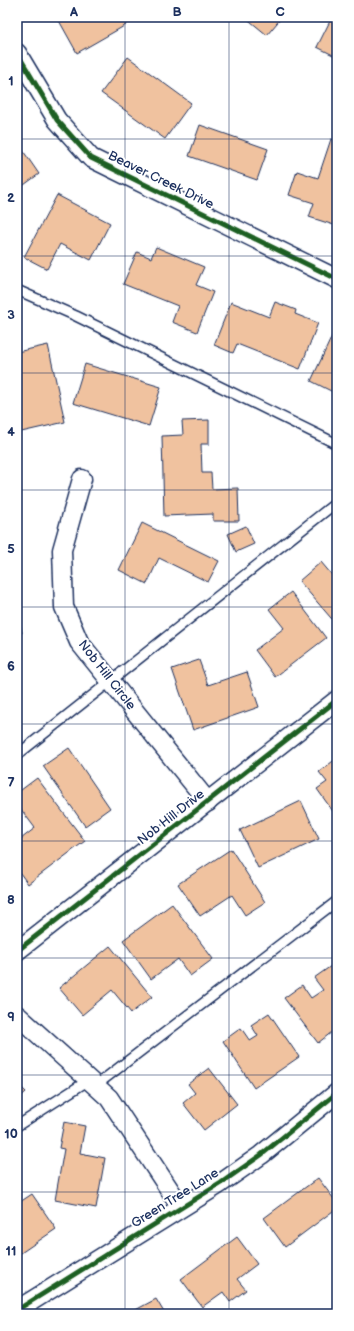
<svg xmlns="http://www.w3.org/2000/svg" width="354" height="1331" viewBox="0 0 354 1331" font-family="'Balsamiq Sans',sans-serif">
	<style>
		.building { fill: #f0c29f; stroke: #1b2f5e }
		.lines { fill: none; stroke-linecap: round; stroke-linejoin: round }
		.lane-casing { stroke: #1b2f5e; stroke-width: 12 }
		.street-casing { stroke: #1b2f5e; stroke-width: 21 }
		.lane { stroke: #fff; stroke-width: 9 }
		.street { stroke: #fff; stroke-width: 18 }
		.cycleway-casing { stroke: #fff; stroke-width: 8 }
		.cycleway { stroke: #1b5e20; stroke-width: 5 }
		.grid { fill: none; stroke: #1b2f5e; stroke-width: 1; stroke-opacity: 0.55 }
		.labels { text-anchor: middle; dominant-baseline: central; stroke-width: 4; stroke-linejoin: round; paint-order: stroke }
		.street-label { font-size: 13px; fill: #1b2f5e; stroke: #fff }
		.neatline { fill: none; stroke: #1b2f5e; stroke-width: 1.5 }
		.grid-label { font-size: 13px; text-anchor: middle; font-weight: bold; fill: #1b2f5e }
	</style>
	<rect width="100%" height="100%" fill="#fff"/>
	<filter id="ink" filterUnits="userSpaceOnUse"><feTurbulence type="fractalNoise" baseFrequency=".025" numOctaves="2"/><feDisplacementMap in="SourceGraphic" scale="8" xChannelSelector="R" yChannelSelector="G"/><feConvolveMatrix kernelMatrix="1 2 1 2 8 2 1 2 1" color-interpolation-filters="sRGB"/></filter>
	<g filter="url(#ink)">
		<g class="building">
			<path d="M57,17h65l4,8 -49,28z"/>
			<path d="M245,17h37l-15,18z"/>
			<path d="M332,17h5v40l-20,-10z"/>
			<path d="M128,57l63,46 -26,36 -64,-46z"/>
			<path d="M200,125l68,24 -11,31 -68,-24z"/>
			<path d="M331,139l6,2v85l-28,-9 5,-14 -25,-8 8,-24 21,7z"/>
			<path d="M17,142l22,32 -22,16z"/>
			<path d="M57,195l53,28 -19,37 -31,-16 -13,25 -23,-12z"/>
			<path d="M156,247l48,20 -8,18 17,7 -16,40 -25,-10 6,-16 -55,-22 14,-32 14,6z"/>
			<path d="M231,302l38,15 6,-15 21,8 -1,4 23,9 -18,46 -63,-25 -4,9 -19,-8z"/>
			<path d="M333,334l4,1v53l-2,5 -24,-12z"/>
			<path d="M48,345l17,77 -48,11v-81z"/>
			<path d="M85,364l76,23 -12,39 -76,-23z"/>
			<path d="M209,420v24h-8l1,29h9l1,16 26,-1 1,33h-26v-7l-49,2 -2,-80 21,-1 -1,-14z"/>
			<path d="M142,523l77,38 -11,21 -49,-24 -12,26 -28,-14z"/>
			<path d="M246,526l8,18 -18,8 -8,-18z"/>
			<path d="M321,562l16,19v44l-38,-44z"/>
			<path d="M291,592l35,46 -51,39 -20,-27 29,-22 -15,-19z"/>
			<path d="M17,607l5,26 -5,1z"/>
			<path d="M199,660l9,25 39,-13 12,35 -66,23 -21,-61z"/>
			<path d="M69,748l41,60 -25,18 -42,-60z"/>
			<path d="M337,758v59l-20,-28 10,-7 -8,-10z"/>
			<path d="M37,778l48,63 -57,43 -11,-15v-27l18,-14 -18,-24v-11z"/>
			<path d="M301,801l18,38 -61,29 -18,-38z"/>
			<path d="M231,849l34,53 -20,13 -13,-20 -32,21 -22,-32z"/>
			<path d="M172,904l41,55 -23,17 -12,-17 -27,20 -28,-39z"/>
			<path d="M110,946l42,51 -21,16 -19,-23 -30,25 -23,-27z"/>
			<path d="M331,966l6,8v54l-19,15 -34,-45 18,-13 9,13 12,-8 -9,-12z"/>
			<path d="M269,1013l30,44 -45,31 -31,-47 18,-13 9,13 8,-5 -7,-11z"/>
			<path d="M209,1068l28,36 -33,26 -21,-27 12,-10 -7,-9z"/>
			<path d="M17,1083l9,9 -9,8z"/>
			<path d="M64,1122l21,4 -5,27 25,5 -9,50 -41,-8 9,-51 -5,-1z"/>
			<path d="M318,1178l19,25v5l-52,39 -21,-29z"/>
			<path d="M32,1194l24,35 -38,26 -1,-51z"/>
			<path d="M237,1237l20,27 -20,15 9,11 -16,12 -7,-10 -21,15 -21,-28z"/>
			<path d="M156,1299l9,15h-37z"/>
		</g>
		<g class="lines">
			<g class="lane-casing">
				<g id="lane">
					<path d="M17,290l59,26 261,128"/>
					<path d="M17,755l320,-253"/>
					<path d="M95,1086l242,-185"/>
					<path d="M17,1126l72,-46"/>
				</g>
			</g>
			<g class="street-casing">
				<g id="street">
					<path d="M17,53l40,67 34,38 246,121"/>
					<path d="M82,479l-20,71 2,57 15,35 129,160"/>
					<path d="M17,951l320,-251"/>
					<path d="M17,1015l92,83 72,109"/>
					<path d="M17,1310l204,-127 40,-28 76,-62"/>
				</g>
			</g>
			<use href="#lane" class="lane"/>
			<use href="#street" class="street"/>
			<g class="cycleway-casing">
				<g id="cycleway">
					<path d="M17,53l40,67 34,38 246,121"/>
					<path d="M17,951l320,-251"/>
					<path d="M17,1310l204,-127 40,-28 76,-62"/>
				</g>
			</g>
			<use href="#cycleway" class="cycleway"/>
		</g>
	</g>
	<path class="grid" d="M125,17v1297M229,17v1297M17,139h320M17,256h320M17,373h320M17,490h320M17,607h320M17,724h320M17,841h320M17,958h320M17,1075h320M17,1192h320"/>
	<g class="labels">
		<g class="street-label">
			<text transform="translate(161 180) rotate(26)">Beaver Creek Drive</text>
			<text transform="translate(107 675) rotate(52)">Nob Hill Circle</text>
			<text transform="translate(171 817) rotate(-38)">Nob Hill Drive</text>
			<text transform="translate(175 1198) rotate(-32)">Green Tree Lane</text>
		</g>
	</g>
	<rect width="354" height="1331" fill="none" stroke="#fff" stroke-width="44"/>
	<rect x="22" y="22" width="310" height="1287" class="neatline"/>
	<g class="grid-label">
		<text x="74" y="16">A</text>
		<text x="177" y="16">B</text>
		<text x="280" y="16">C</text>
		<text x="11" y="85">1</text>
		<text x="11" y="202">2</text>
		<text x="11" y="319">3</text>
		<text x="11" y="436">4</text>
		<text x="11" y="553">5</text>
		<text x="11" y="670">6</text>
		<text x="11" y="787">7</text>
		<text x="11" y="904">8</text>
		<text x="11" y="1021">9</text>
		<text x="11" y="1138">10</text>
		<text x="11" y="1255">11</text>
	</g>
</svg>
